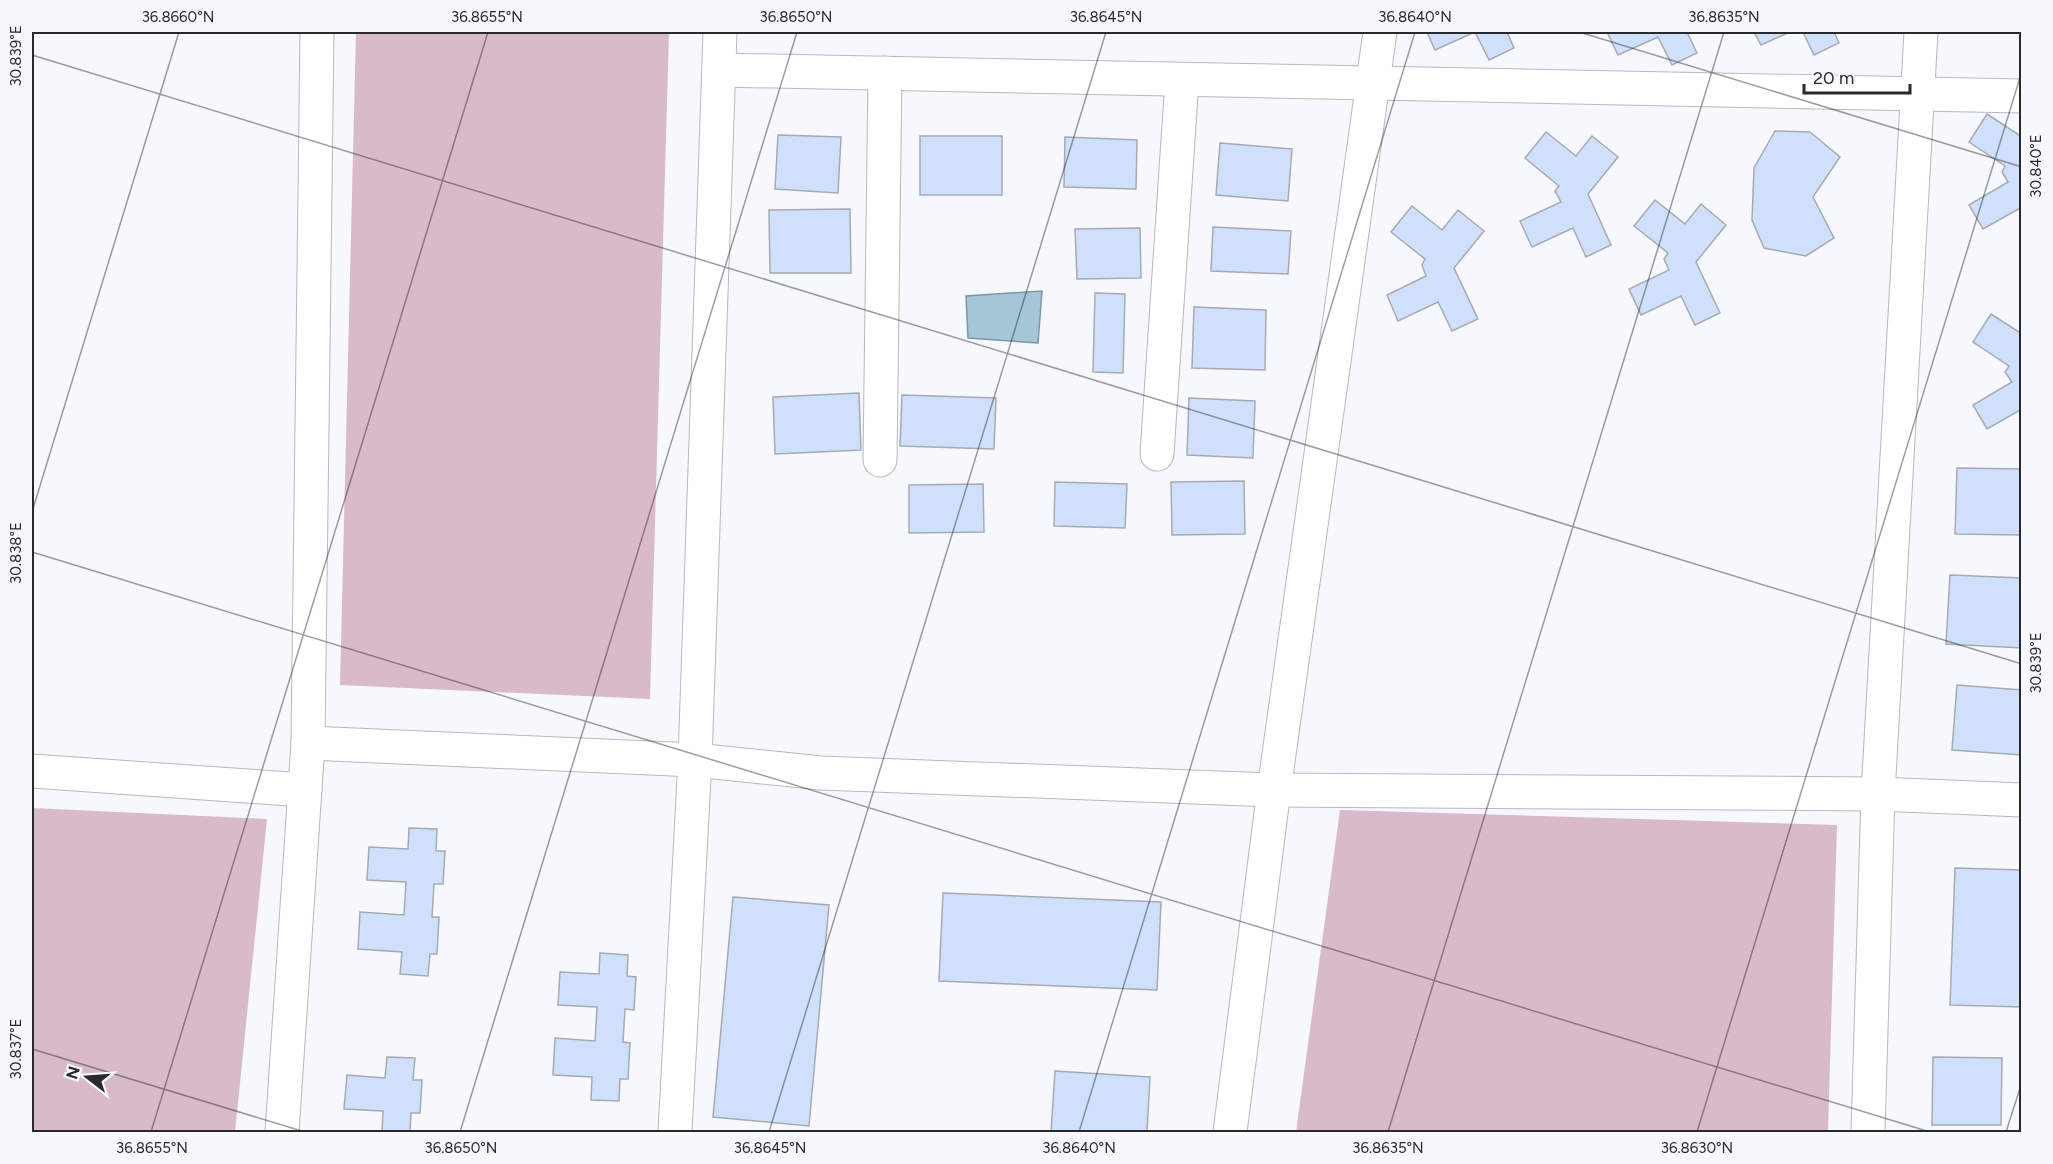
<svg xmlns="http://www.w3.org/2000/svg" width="2053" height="1164" viewBox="0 0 2053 1164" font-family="Figtree,sans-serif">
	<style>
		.green { fill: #d8bac8 }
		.water { fill: #a4c6d7; stroke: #7f97a3; stroke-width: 1.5 }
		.building { fill: #cfe0fd; stroke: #a7aab0; stroke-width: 1.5 }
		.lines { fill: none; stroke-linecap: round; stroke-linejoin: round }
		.minor-casing { stroke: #b8b8be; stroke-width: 35 }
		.minor { stroke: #fff; stroke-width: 33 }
		.ticks { fill: none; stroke: #29282b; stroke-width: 1.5; stroke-opacity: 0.45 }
		.neatline { fill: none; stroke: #29282b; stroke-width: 2 }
		.ticks-label { font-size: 15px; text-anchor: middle; fill: #29282b }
	</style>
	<rect width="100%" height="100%" fill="#f7f7fe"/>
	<g class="green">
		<path d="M356,32h313l-19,667 -310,-14z"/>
		<path d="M32,808l235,11 -32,313h-203z"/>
		<path d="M1340,810l497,15 -9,307h-532z"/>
	</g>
	<path class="water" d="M1042,291l-4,52 -70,-5 -2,-42z"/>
	<g class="building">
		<path d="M1427,32h48l-40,18z"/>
		<path d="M1475,32h32l7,16 -25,12z"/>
		<path d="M1607,32h80l10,21 -25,12 -14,-28 -40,18z"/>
		<path d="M1754,32h36l-29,13z"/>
		<path d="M1803,32h31l5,11 -25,12z"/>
		<path d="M1987,114l32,21 3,-3v75l-39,22 -14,-24 39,-23 -6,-10 3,-6 -36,-24z"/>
		<path d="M1775,131l35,1 30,25 -27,40 21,41 -28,18 -42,-8 -12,-28 2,-52z"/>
		<path d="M1546,132l30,24 16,-20 26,21 -30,37 23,51 -25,12 -13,-29 -41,19 -12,-26 41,-19 -6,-11 4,-5 -34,-28z"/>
		<path d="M778,135l63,2 -3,56 -63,-4z"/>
		<rect x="920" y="136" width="82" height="59"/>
		<path d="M1065,137l72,3 -1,49 -72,-2z"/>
		<path d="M1220,143l72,6 -4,52 -72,-6z"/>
		<path d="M1655,200l30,24 16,-20 25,21 -30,37 24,51 -25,12 -14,-29 -40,19 -12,-26 40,-19 -5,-11 4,-6 -34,-27z"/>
		<path d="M1412,206l30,24 16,-20 26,21 -30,37 24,51 -26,12 -14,-29 -40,19 -11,-26 39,-19 -4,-11 3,-6 -34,-27z"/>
		<path d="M850,209l1,64h-81l-1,-63z"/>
		<path d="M1213,227l78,4 -3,43 -77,-3z"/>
		<path d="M1140,228l1,50 -64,1 -2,-50z"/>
		<path d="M1095,293l30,1 -2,79 -30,-1z"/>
		<path d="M1194,307l72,3 -1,60 -73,-2z"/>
		<path d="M1991,314l31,20v75l-35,20 -14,-24 39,-23 -7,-10 4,-6 -36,-24z"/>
		<path d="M859,393l2,57 -86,4 -2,-57z"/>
		<path d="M902,395l94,3 -2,51 -94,-3z"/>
		<path d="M1189,398l66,3 -2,57 -66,-3z"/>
		<path d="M1957,468l65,1v66l-67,-1z"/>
		<path d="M1244,481l1,53 -73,1 -1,-53z"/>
		<path d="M1055,482l72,2 -2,44 -71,-2z"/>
		<path d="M983,484l1,48 -75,1v-48z"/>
		<path d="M1950,575l72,3v70l-76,-4z"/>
		<path d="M1957,685l65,5v65l-70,-5z"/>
		<path d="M409,828l28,1 -1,22h9l-2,33h-9l-2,33h7l-2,37h-7l-2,22 -28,-2 2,-22 -44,-3 2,-37 44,3 2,-33 -39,-2 2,-33 39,2z"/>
		<path d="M1955,868l67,2v137l-72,-2z"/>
		<path d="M943,893l218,9 -4,88 -218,-9z"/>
		<path d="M733,897l96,8 -20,221 -96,-9z"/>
		<path d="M600,953l28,2 -1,21 9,1 -2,33 -9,-1 -2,33 7,1 -2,36h-8l-1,22 -28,-1 1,-23 -39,-2 2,-37 40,3 2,-34 -39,-2 2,-33 39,2z"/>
		<path d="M387,1057l28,1 -2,22h9l-2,33h-9l-1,19h-28l1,-21 -39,-2 3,-34 38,3z"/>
		<path d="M1933,1057l69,1 -1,67h-69z"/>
		<path d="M1055,1071l95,6 -3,55h-96z"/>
	</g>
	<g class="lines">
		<g class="minor-casing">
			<g id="minor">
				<path d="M720,70l1302,26"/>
				<path d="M1157,454l25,-374"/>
				<path d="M880,460l5,-387"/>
				<path d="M308,743l387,17 126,13 453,17 604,4 144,6"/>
				<path d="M32,771l273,19"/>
				<path d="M282,1132l26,-389 9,-711"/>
				<path d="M675,1132l20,-372 25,-728"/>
				<path d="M1230,1132l44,-342 106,-758"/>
				<path d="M1868,1132l10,-338 43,-762"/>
			</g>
		</g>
		<use href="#minor" class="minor"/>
	</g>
	<path class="ticks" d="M1579,32l443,135M32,55l1990,609M32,512l147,-480M32,552l1898,580M32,1049l273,83M151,1132l337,-1100M460,1132l337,-1100M769,1132l337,-1100M1079,1132l336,-1100M1388,1132l336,-1100M1697,1132l325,-1061M2006,1132l16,-50"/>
	<rect width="2053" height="1164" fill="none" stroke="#f7f7fe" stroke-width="66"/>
	<g transform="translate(87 1077) rotate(287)" stroke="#f7f7fe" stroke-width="4.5" paint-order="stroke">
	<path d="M0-4.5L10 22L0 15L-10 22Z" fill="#29282b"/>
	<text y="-9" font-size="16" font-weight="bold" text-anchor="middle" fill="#29282b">N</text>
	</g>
	<path d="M1804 84v9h106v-9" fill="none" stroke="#29282b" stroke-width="3"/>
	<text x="1813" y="84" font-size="18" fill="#29282b" stroke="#f7f7fe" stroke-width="4.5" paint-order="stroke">20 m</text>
	<rect x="33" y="33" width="1987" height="1098" class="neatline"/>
	<g class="ticks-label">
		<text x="178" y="22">36.8660°N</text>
		<text x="487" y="22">36.8655°N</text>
		<text x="796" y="22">36.8650°N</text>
		<text x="1106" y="22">36.8645°N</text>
		<text x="1415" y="22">36.8640°N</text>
		<text x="1724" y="22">36.8635°N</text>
		<text transform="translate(16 56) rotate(-90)" y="5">30.839°E</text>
		<text transform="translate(2036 166) rotate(-90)" y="5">30.840°E</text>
		<text transform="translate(16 553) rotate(-90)" y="5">30.838°E</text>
		<text transform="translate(2036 663) rotate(-90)" y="5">30.839°E</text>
		<text transform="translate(16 1049) rotate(-90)" y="5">30.837°E</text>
		<text x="152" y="1153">36.8655°N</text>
		<text x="461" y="1153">36.8650°N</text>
		<text x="770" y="1153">36.8645°N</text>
		<text x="1079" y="1153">36.8640°N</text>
		<text x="1388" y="1153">36.8635°N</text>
		<text x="1697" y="1153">36.8630°N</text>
	</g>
</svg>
